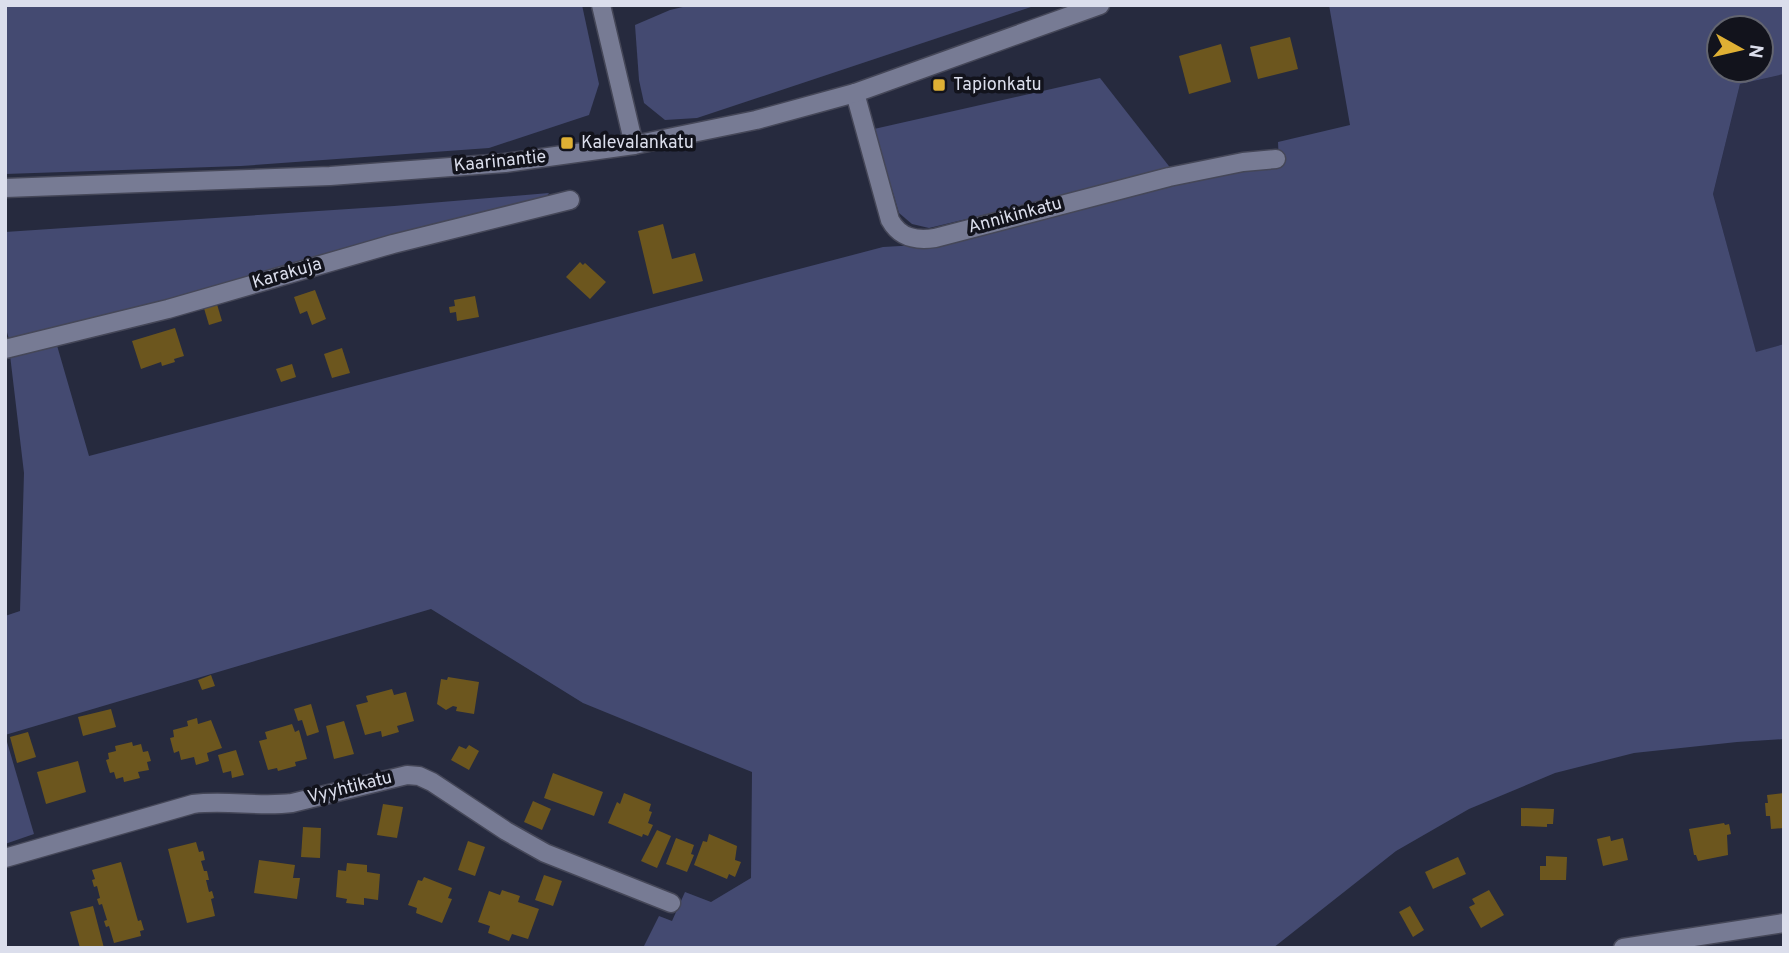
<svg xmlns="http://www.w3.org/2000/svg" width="1789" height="953" viewBox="0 0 1789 953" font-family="Overpass,sans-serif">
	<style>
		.built { fill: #2d314c }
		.green { fill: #444a71; fill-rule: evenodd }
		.building { fill: #6c561e }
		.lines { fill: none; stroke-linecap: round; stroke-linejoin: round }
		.minor-casing { stroke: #454758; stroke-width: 21 }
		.tertiary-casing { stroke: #454758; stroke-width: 21 }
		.secondary-casing { stroke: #454758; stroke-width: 21 }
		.minor { stroke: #777b94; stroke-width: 18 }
		.tertiary { stroke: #777b94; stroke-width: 18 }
		.secondary { stroke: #777b94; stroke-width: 18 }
		.poi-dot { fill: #dfb034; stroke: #12131c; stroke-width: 2.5 }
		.labels { text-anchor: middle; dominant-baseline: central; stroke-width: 7; stroke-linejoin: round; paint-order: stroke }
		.poi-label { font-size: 18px; fill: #dbdeec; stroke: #12131c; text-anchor: start }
		.street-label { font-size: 18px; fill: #dbdeec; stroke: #12131c }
	</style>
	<rect width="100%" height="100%" fill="#262a3e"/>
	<path class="built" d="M1784,74v270l-28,9 -43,-159 27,-110z"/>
	<g class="green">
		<path d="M5,5h577l17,79 -10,31 -100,33 -248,18 -236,8z"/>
		<path d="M691,5h346l-340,113 -32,2 -21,-17 -5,-23 -4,-55 35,-15z"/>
		<path d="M1329,5h455v69l-44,10 -27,110 43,158 28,-8v395l-47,3 -103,11 -79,20 -86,36 -73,42 -123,97h-630l16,-32 13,5 13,-29 26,10 40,-24 1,-106 -169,-69 -152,-94 -426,126v-119l15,-5 4,-138 -14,-118 46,-13 33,114 794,-209 52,-3 243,-60 101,-20 -1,-22 72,-17zM1719,28h42v42h-42z"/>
		<path d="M1100,78l72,92 -243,58 -17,-4 -13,-11 -25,-84z"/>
		<path d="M549,193l-6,8 -533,142 -5,-18v-93l389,-26z"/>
		<path d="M5,735l29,99 -29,10z"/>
	</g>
	<g class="building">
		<path d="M1290,37l8,32 -40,10 -8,-32z"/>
		<path d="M1221,44l10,38 -42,12 -10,-38z"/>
		<path d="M663,224l9,35 23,-6 8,28 -50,13 -15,-63z"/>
		<path d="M580,262l3,3 2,-2 21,19 -16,17 -24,-22z"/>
		<path d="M315,290l11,29 -14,6 -5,-14 -7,3 -6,-17z"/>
		<path d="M475,296l4,21 -22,4 -1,-9 -6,1 -1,-6 6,-1 -1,-6z"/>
		<path d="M216,301l6,20 -13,4 -6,-20z"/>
		<path d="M175,328l9,28 -10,3 1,3 -13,4 -1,-4 -20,7 -9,-28z"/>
		<path d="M342,348l8,25 -18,5 -8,-24z"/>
		<path d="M292,364l4,13 -15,5 -5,-13z"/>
		<path d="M211,675l4,11 -13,4 -4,-10z"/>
		<path d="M448,677l31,5 -5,32 -18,-3 1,-4 -4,-1 -7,4 -9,-6 4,-25 6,1z"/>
		<path d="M392,689l2,6 12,-3 8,29 -17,5 2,6 -17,5 -1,-6 -16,4 -9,-30 12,-3 -2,-6z"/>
		<path d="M311,704l8,28 -12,4 -5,-16 -4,1 -4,-12z"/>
		<path d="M111,709l5,18 -33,9 -5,-19z"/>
		<path d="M197,718l1,6 13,-4 11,28 -15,5 2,8 -13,4 -2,-8 -13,3 -2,-9 -5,2 -4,-15 4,-1 -1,-7 15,-4 -1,-5z"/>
		<path d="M344,721l10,33 -20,5 -8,-33z"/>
		<path d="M292,724l3,8 4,-2 8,29 -12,3 1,4 -18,5 -1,-3 -9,2 -9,-29 8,-2 -2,-7z"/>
		<path d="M28,732l8,25 -19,6 -7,-26z"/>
		<path d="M132,742l1,4 8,-2 2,8 5,-1 3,10 -4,1 2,8 -11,2 2,6 -16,4 -1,-5 -7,2 -2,-7 -4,1 -4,-13 3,-1 -1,-6 8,-2 -1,-5z"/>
		<path d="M469,745l10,6 -10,19 -18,-10 8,-14 7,3z"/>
		<path d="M236,750l8,25 -12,3 -1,-7 -8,2 -5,-18z"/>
		<path d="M78,761l8,31 -40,12 -9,-32z"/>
		<path d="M553,773l50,19 -9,24 -50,-18z"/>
		<path d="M624,793l27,11 -2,7 3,1 -4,11 5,2 -5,11 -5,-2 -1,3 -34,-14 9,-21 3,2z"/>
		<path d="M1784,793v35l-13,1 -1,-13h-4l-1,-13h3l-1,-8z"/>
		<path d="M533,801l18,8 -9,21 -18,-8z"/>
		<path d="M383,804l20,3 -6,31 -20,-3z"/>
		<path d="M1521,808l33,1 -1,15h-6v3l-26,-1z"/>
		<path d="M1724,823l1,2 4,-1 2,10 -4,1 1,20 -30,6 -2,-6h-2l-5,-26z"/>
		<path d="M303,827l18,1 -1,30 -19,-1z"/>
		<path d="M657,830l14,6 -14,32 -16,-7z"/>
		<path d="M709,834l28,12 -2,14 6,2 -6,15 -6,-3 -2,5 -33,-14 9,-24 4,1z"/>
		<path d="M1610,836l1,5 12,-3 5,22 -25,6 -6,-27z"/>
		<path d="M676,838l18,7 -3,9 3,1 -7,17 -21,-8z"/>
		<path d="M468,841l17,6 -10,29 -17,-6z"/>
		<path d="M196,842l3,10 4,-1 2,9 -4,1 3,10h3l2,9h-3l3,12 3,-1 2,7 -3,1 4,17 -28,7 -19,-74z"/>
		<path d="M1546,856l21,1 -1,23h-26v-14h6z"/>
		<path d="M1458,857l8,17 -33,15 -8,-17z"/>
		<path d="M259,860l36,5 -2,13h7l-3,21 -43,-6z"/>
		<path d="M121,862l17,59 3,-1 3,10 -4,1 1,5 -27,7 -5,-17 -3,1 -2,-6 3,-1 -5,-16 -3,1 -2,-6 3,-1 -3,-12 -3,1 -2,-7 3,-1 -3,-9z"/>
		<path d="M347,863l20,2v7l13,2 -2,26 -14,-2v7l-18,-2 1,-4 -11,-2 2,-27 8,1z"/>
		<path d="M544,875l18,6 -9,25 -18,-6z"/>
		<path d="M424,877l28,11 -4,10 4,1 -10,24 -26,-10 1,-5 -9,-3 10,-25 4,1z"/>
		<path d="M502,890l18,6 -2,6 21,7 -11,30 -16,-5 -3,7 -21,-8 2,-7 -12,-4 11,-31 11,4z"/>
		<path d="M1489,890l15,25 -23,13 -12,-21 6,-3 -3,-5z"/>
		<path d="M93,906l11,42h-24l-10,-36z"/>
		<path d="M1410,906l14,24 -11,7 -14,-25z"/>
	</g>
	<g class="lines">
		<g class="minor-casing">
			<g id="minor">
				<path d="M601,5l33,140"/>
				<path d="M855,93l35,127c10,18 26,21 45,18l234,-61 74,-15 33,-3"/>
				<path d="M5,349l163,-40 225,-65 177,-44"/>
				<path d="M5,858l188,-54c33,-4 66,3 99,-1l115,-28 12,1 13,6 74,49 39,22 126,50"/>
			</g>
		</g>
		<g class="tertiary-casing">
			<path id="tertiary" d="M1623,948l161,-25"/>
		</g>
		<g class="secondary-casing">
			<path id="secondary" d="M5,188l325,-12 175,-13 129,-18 122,-25 99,-27 245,-88"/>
		</g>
		<use href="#minor" class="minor"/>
		<use href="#tertiary" class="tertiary"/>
		<use href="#secondary" class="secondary"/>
	</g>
	<g class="poi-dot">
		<rect x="932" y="78" width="14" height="14" rx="3.5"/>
		<rect x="560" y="136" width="14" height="14" rx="3.5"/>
	</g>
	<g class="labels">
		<g class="poi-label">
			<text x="953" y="85">Tapionkatu</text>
			<text x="581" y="143">Kalevalankatu</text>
		</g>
		<g class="street-label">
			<text transform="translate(500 162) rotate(-6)">Kaarinantie</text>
			<text transform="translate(1015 216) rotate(-15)">Annikinkatu</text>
			<text transform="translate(287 274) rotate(-16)">Karakuja</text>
			<text transform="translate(350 788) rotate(-14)">Vyyhtikatu</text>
		</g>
	</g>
	<rect width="1789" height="953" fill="none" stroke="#dbdeec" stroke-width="14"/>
	<g transform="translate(1740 49) rotate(98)"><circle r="33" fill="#12131c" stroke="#62646f" stroke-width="2"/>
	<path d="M0-5L12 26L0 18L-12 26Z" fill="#dfb034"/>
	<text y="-10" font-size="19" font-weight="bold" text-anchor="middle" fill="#dbdeec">N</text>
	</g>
</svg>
